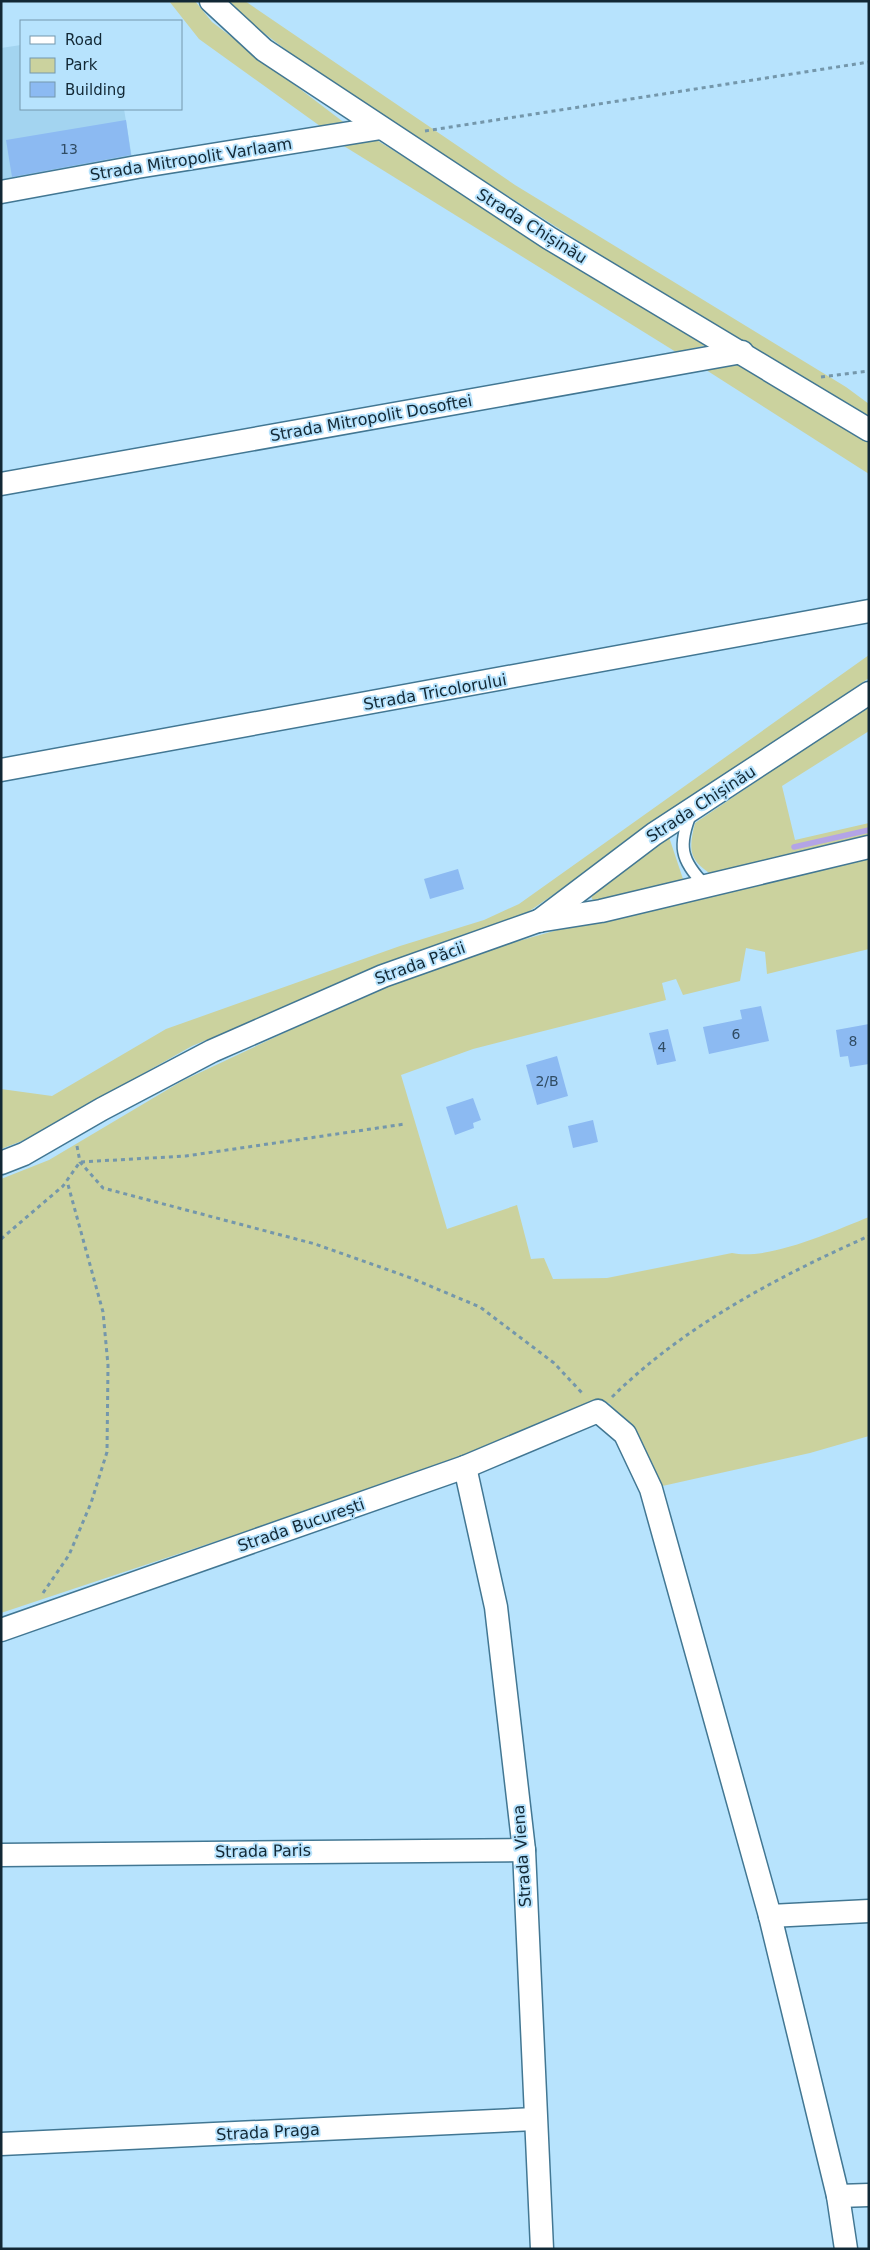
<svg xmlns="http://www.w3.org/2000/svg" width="870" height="2250" viewBox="0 0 870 2250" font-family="'DejaVu Sans',sans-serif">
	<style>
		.built { fill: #a3d4f0 }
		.green { fill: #cbd29e }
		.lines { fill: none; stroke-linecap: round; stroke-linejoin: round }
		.stream { stroke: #b3a4e6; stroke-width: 5.5 }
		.building { fill: #8cbaf2 }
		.service-casing { stroke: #427793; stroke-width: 14 }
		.minor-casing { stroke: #427793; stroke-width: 25 }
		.path { stroke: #7497ab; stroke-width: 3; stroke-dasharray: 4 4; stroke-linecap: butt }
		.service { stroke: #fff; stroke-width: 11 }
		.minor { stroke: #fff; stroke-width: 22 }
		.labels { text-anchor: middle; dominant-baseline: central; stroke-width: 4; stroke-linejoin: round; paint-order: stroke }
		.number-label { font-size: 14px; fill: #304c64 }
		.street-label { font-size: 16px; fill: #122835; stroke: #b7e3fd }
	</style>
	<rect width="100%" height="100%" fill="#b7e3fd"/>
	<path class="built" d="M21,45v64h103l8,49 -131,22v-132z"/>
	<g class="green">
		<path d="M169,1h26l17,21 134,102 -26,2 -121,-87z"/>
		<path d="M222,1h23l270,184 331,202 23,17v23l-550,-352z"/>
		<path d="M375,139l333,206 -32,7 -337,-209z"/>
		<path d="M733,362l136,81v31l-166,-106z"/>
		<path d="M869,655v23l-341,234 -77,31 -81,29 -178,74 -165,93 -26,10v-60l51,7 114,-67 234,-83 84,-26 35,-16z"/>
		<path d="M869,705v26l-87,55 13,54 74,-17v16l-155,37c-25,-16 -26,-25 -19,-53z"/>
		<path d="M669,837l15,45 -89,23 -6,-13z"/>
		<path d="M869,856v93l-102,25 -2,-22 -19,-4 -6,33 -57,14 -7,-16 -14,4 4,17 -193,49 -72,26 46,154 70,-24 14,54 13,-1 9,21 54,-1 125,-25c36,8 102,-22 137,-36v219l-59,17 -152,34 -23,-52 -26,-32 -191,71 -417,139v-434l48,-19 133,-79 191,-90 114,-41 81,-23z"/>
	</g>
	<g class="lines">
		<path class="stream" d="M794,847l75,-17"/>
	</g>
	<g class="building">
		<path d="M126,120l5,35 -119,22 -6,-37z"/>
		<path d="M458,869l6,20 -34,10 -6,-20z"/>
		<path d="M761,1006l8,35 -60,13 -6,-27 39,-8 -2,-9z"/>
		<path d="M869,1024v40l-19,3 -2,-11 -8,1 -4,-27z"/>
		<path d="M668,1029l8,32 -19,4 -8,-32z"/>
		<path d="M557,1056l11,40 -31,9 -11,-40z"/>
		<path d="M473,1098l8,22 -8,3 1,5 -19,7 -9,-28z"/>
		<path d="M593,1120l5,22 -25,6 -5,-22z"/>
	</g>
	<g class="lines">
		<g class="service-casing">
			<path id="service" d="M691,813c-13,32 -11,47 14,72"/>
		</g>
		<g class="minor-casing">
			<g id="minor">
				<path d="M211,1l53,49 285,188 320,192"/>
				<path d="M1,192l136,-25 244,-39"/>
				<path d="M1,484l741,-132"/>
				<path d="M1,770l868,-159"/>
				<path d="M539,921l115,-87 215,-141"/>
				<path d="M1,1163l23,-9 78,-45 110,-58 171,-75 155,-55 63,-10 268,-64"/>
				<path d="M465,1467l31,140 28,243 18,399"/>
				<path d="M1,1630l464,-163 133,-56 27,23 26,55 119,427 68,280 8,53"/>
				<path d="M1,1855l523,-5"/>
				<path d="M770,1916l99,-5"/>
				<path d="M1,2144l534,-25"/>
				<path d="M838,2196l31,-1"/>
			</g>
		</g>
		<g class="path">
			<path d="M425,131l444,-69"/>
			<path d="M821,377l48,-6"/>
			<path d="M77,1146l3,16 23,26 212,56 96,34 69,29 74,56 30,32"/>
			<path d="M1,1239l62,-53 17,-24 106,-6 219,-32"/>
			<path d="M612,1397c72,-71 165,-120 257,-161"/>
			<path d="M43,1593l26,-38 22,-52 16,-51 1,-87 -5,-53 -36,-131"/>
		</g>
		<use href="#service" class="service"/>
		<use href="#minor" class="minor"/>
	</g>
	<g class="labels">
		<g class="number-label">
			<text x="69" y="149">13</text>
			<text x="736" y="1034">6</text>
			<text x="853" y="1041">8</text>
			<text x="662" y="1047">4</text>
			<text x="547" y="1081">2/B</text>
		</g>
		<g class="street-label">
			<text transform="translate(191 159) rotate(-9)">Strada Mitropolit Varlaam</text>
			<text transform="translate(532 226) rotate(32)">Strada Chișinău</text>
			<text transform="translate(371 418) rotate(-10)">Strada Mitropolit Dosoftei</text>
			<text transform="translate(435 692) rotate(-10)">Strada Tricolorului</text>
			<text transform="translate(701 804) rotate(-33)">Strada Chișinău</text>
			<text transform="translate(420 963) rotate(-20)">Strada Păcii</text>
			<text transform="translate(301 1525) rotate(-19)">Strada București</text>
			<text transform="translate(263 1851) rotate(-1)">Strada Paris</text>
			<text transform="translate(522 1856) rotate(-94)">Strada Viena</text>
			<text transform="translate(268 2132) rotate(-3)">Strada Praga</text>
		</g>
	</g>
	<rect width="870" height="2250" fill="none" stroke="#122835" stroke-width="5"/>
	<rect x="20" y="20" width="162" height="90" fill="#b7e3fd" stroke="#7598ad"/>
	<rect x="30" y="36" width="25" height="8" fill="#ffffff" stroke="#7598ad"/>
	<text x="65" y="45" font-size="15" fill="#122835">Road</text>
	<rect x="30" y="58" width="25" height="15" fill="#cbd29e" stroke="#7598ad"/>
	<text x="65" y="70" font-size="15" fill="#122835">Park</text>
	<rect x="30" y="82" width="25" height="15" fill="#8cbaf2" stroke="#7598ad"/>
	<text x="65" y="95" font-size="15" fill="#122835">Building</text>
</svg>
